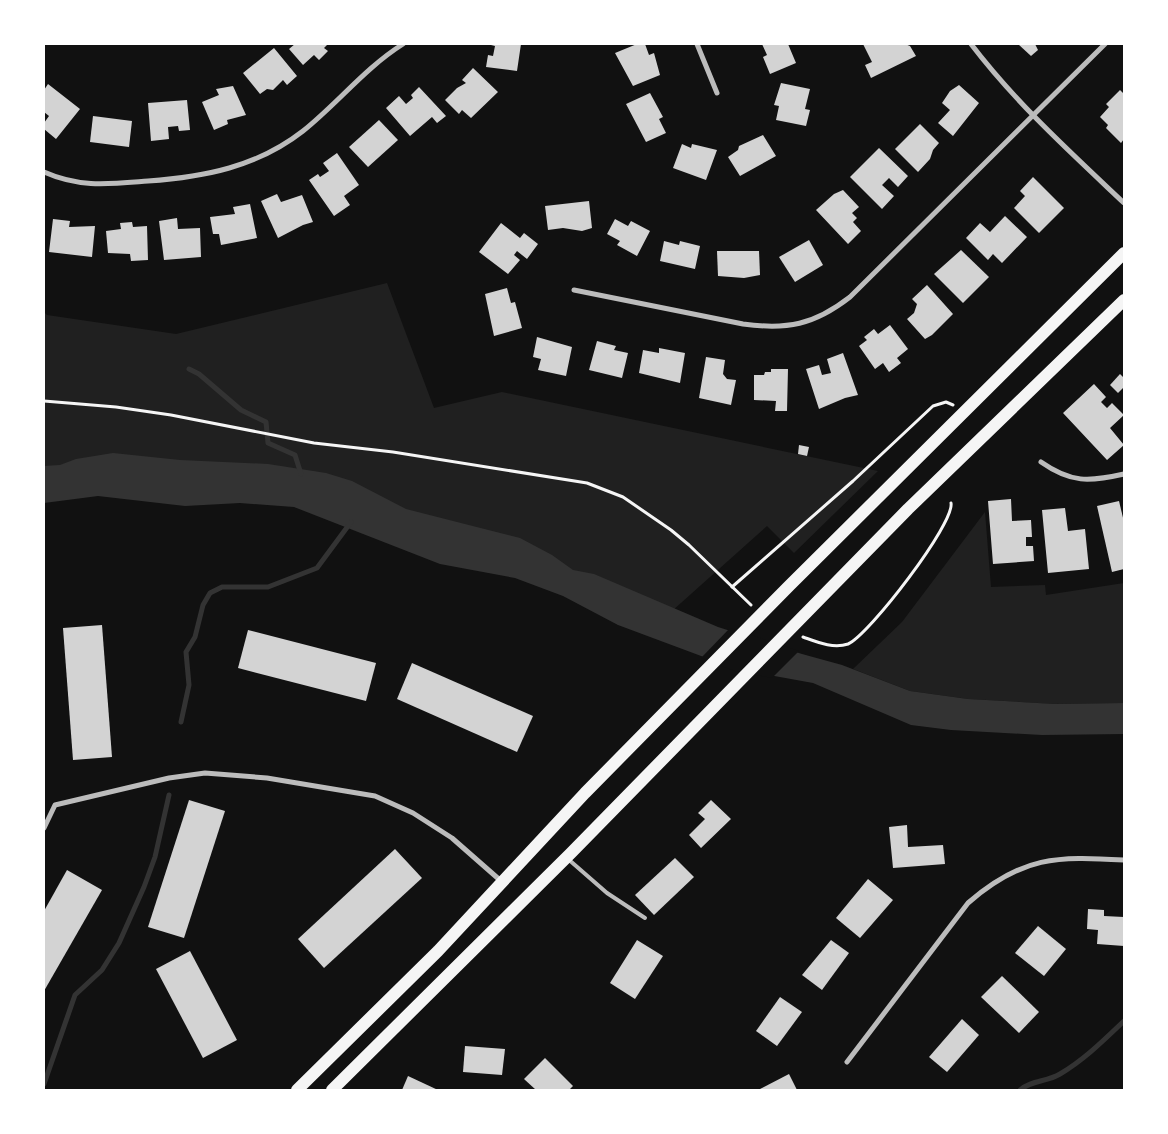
<svg xmlns="http://www.w3.org/2000/svg" width="1168" height="1134" viewBox="0 0 1168 1134" font-family="Helvetica,sans-serif">
	<style>
		.green { fill: #202020 }
		.water { fill: #333 }
		.pier { fill: #111 }
		.lines { fill: none; stroke-linecap: round; stroke-linejoin: round }
		.stream { stroke: #333; stroke-width: 5 }
		.building { fill: #d3d3d3 }
		.path { stroke: #f5f5f5; stroke-width: 3 }
		.service { stroke: #bcbcbc; stroke-width: 4 }
		.minor { stroke: #bcbcbc; stroke-width: 5 }
		.primary { stroke: #f5f5f5; stroke-width: 12 }
	</style>
	<rect width="100%" height="100%" fill="#111"/>
	<g class="green">
		<path d="M387,283l47,125 68,-16 376,79 -84,82 -27,-27 -104,93 -357,-136 -262,-3v-168l3,3 129,19z"/>
		<path d="M985,512l6,75 54,-2 1,10 78,-12v120l-69,1 -87,-5 -58,-8 -57,-22 49,-47z"/>
	</g>
	<path class="water" d="M113,453l67,7 88,4 58,9 26,8 54,28 114,29 32,17 21,15 21,4 124,53 84,27 40,11 68,26 58,8 87,5 69,-1v31l-82,1 -91,-5 -40,-5 -98,-42 -77,-14 -118,-44 -55,-29 -48,-18 -75,-14 -146,-57 -54,-4 -55,3 -87,-10 -54,7v-37l16,-1 16,-6z"/>
	<path class="pier" d="M730,628l69,23 -27,27 -37,-7 -34,-13z"/>
	<g class="lines">
		<g class="stream">
			<path d="M189,369l10,5 42,36 25,12 2,21 27,12 6,19"/>
			<path d="M181,722l8,-37 -3,-33 9,-15 8,-32 7,-12 12,-6h46l49,-19 34,-46"/>
			<path d="M44,1084l31,-89 27,-25 17,-27 25,-56 11,-30 14,-62"/>
			<path d="M1020,1090c11,-10 27,-8 40,-16 24,-14 44,-34 64,-53"/>
		</g>
	</g>
	<g class="building">
		<path d="M295,44h33l-4,4 4,3 -9,9 -5,-5 -11,10 -14,-16z"/>
		<path d="M487,44h34l-4,27 -31,-4 2,-12 5,1 2,-10z"/>
		<path d="M637,44h8l4,11 5,-2 6,22 -27,11 -18,-33z"/>
		<path d="M762,44h26l8,19 -26,11 -7,-17 4,-2z"/>
		<path d="M863,44h42l5,2 6,10 -45,22 -6,-13 7,-3z"/>
		<path d="M1018,44h17l3,6 -7,6z"/>
		<path d="M274,48l23,28 -10,9 -4,-5 -10,10 -6,-1 -7,5 -17,-21z"/>
		<path d="M473,68l25,24 -27,26 -9,-8 -3,4 -14,-14 12,-12 9,-5 -4,-3z"/>
		<path d="M781,83l29,6 -5,20 5,1 -4,16 -30,-6 3,-14 -5,-1z"/>
		<path d="M48,84l32,25 -24,30 -12,-10v-6l5,-7 -5,-4v-22z"/>
		<path d="M959,85l20,18 -26,33 -15,-13 12,-13 -8,-7 8,-12z"/>
		<path d="M233,86l13,29 -19,5 1,4 -14,6 -12,-28 17,-7 -3,-6z"/>
		<path d="M419,87l27,29 -9,7 -5,-6 -22,19 -24,-28 13,-12 7,8 7,-6 -2,-3z"/>
		<path d="M1120,90l4,4v45l-3,4 -15,-15 2,-3 -8,-8 9,-10 -3,-3z"/>
		<path d="M650,93l13,24 -4,2 7,14 -20,9 -20,-38z"/>
		<path d="M187,100l3,30 -11,1 -1,-5 -10,1 1,12 -18,2 -3,-38z"/>
		<path d="M93,116l39,5 -3,26 -39,-5z"/>
		<path d="M379,120l19,20 -30,27 -19,-20z"/>
		<path d="M920,124l19,19 -6,7 -3,9 -12,13 -23,-23z"/>
		<path d="M763,135l13,21 -36,20 -12,-19 10,-7 1,-4z"/>
		<path d="M682,144l9,4 1,-4 25,6 -11,30 -33,-12z"/>
		<path d="M879,148l29,28 -10,11 -9,-9 -7,7 12,11 -12,13 -32,-32z"/>
		<path d="M337,153l22,32 -15,11 6,9 -16,11 -25,-36 9,-6 2,3 9,-6 -6,-8z"/>
		<path d="M1033,177l31,31 -25,25 -25,-25 11,-12 -5,-5z"/>
		<path d="M843,190l16,17 -7,6 5,5 -4,4 8,9 -13,13 -32,-34 18,-16z"/>
		<path d="M277,194l4,8 21,-7 11,27 -10,3 -25,13 -17,-37z"/>
		<path d="M589,201l3,27 -10,3 -19,-3 -15,2 -3,-24z"/>
		<path d="M250,204l7,34 -36,7 -2,-11h-6l-3,-17 25,-3 -2,-7z"/>
		<path d="M1005,216l22,21 -25,26 -9,-9 -5,6 -22,-22 14,-15 10,9z"/>
		<path d="M177,218l1,11 22,-1 1,29 -37,3 -5,-39z"/>
		<path d="M53,219l17,2 -1,6 26,-1 -3,31 -43,-5z"/>
		<path d="M615,219l13,7 3,-5 19,10 -13,25 -20,-11 3,-4 -13,-7z"/>
		<path d="M132,222l1,5 14,-1 1,34 -17,1 -1,-7 -22,-1 -2,-22 15,-2 -1,-6z"/>
		<path d="M501,223l19,15 4,-5 14,11 -11,15 -10,-8 -3,4 6,5 -12,14 -29,-22z"/>
		<path d="M809,240l14,25 -28,17 -16,-25z"/>
		<path d="M664,241l15,4 1,-4 20,5 -5,23 -35,-8z"/>
		<path d="M961,250l28,27 -26,26 -29,-29z"/>
		<path d="M717,251h42l1,24 -16,3 -26,-2z"/>
		<path d="M927,285l26,29 -21,21 -7,4 -18,-20 7,-6 3,-9 -5,-5z"/>
		<path d="M507,288l4,15 4,-1 7,26 -28,8 -9,-42z"/>
		<path d="M890,325l18,24 -11,9 4,5 -12,9 -6,-9 -8,6 -16,-23 8,-6 -3,-3 10,-8 4,5z"/>
		<path d="M537,337l35,10 -6,29 -28,-6 3,-11 -8,-2z"/>
		<path d="M597,341l19,5 -2,4 14,3 -6,25 -33,-8z"/>
		<path d="M659,348l26,5 -5,30 -41,-10 4,-23 16,3z"/>
		<path d="M843,353l15,42 -13,3 -26,11 -13,-40 13,-4 3,10 9,-2 -4,-14z"/>
		<path d="M706,357l19,3 -2,14 4,5 9,1 -5,25 -32,-7z"/>
		<path d="M771,369h17l-1,42h-12l1,-10 -22,-1v-25h10l1,-3h6z"/>
		<path d="M1120,374l4,4v9l-6,6 -8,-8z"/>
		<path d="M1094,384l12,13 -5,5 6,6 5,-5 12,12 -14,13 14,17 -17,15 -44,-47z"/>
		<path d="M799,445l10,2 -2,9 -9,-2z"/>
		<path d="M1011,499l1,22 19,-1 1,17h-6v9h7l1,15 -41,3 -5,-63z"/>
		<path d="M1119,501l5,21v47l-12,3 -15,-66z"/>
		<path d="M1065,508l3,23 17,-2 4,40 -41,4 -6,-63z"/>
		<path d="M102,625l10,132 -39,3 -10,-132z"/>
		<path d="M248,630l128,33 -10,38 -128,-33z"/>
		<path d="M412,663l121,53 -16,36 -120,-53z"/>
		<path d="M189,800l36,11 -41,127 -36,-11z"/>
		<path d="M711,800l20,19 -30,29 -12,-13 16,-16 -7,-6z"/>
		<path d="M907,825l1,22 35,-2 2,19 -52,4 -4,-41z"/>
		<path d="M395,849l27,29 -98,90 -26,-29z"/>
		<path d="M675,858l19,19 -40,38 -19,-20z"/>
		<path d="M67,870l35,20 -58,101v-80z"/>
		<path d="M868,879l25,21 -33,38 -24,-20z"/>
		<path d="M1088,909l16,1v6l20,1v29l-27,-2 1,-14 -11,-1z"/>
		<path d="M1038,926l28,23 -22,27 -29,-23z"/>
		<path d="M637,940l26,16 -28,43 -25,-16z"/>
		<path d="M831,940l18,13 -27,37 -20,-15z"/>
		<path d="M190,951l47,89 -34,18 -47,-89z"/>
		<path d="M1002,976l37,36 -20,21 -38,-36z"/>
		<path d="M780,997l22,15 -25,34 -21,-15z"/>
		<path d="M962,1019l17,16 -32,37 -18,-15z"/>
		<path d="M465,1046l40,3 -3,26 -39,-3z"/>
		<path d="M545,1058l28,28 -4,4h-33l-12,-11z"/>
		<path d="M789,1074l8,16h-39z"/>
		<path d="M408,1076l30,14h-36z"/>
	</g>
	<g class="lines">
		<g class="path">
			<path d="M44,401l72,6 55,8 143,28 79,9 194,31 36,14 48,33 18,15 62,60"/>
			<path d="M732,587l121,-106 80,-75 13,-4 7,3"/>
			<path d="M803,637c14,5 30,12 45,7 21,-9 107,-121 103,-141"/>
		</g>
		<path class="service" d="M568,859l39,34 38,25"/>
		<g class="minor">
			<path d="M697,44l20,49"/>
			<path d="M971,44c45,59 99,108 153,159"/>
			<path d="M44,172c36,16 65,12 104,9 56,-4 109,-14 155,-50 35,-28 62,-63 100,-87"/>
			<path d="M574,290l169,34c44,6 71,1 107,-27l255,-253"/>
			<path d="M1041,462c30,21 48,20 83,12"/>
			<path d="M44,828l11,-23 114,-27 36,-5 62,5 108,18 38,17 39,25 49,43"/>
			<path d="M847,1062l121,-159c54,-47 89,-47 156,-43"/>
		</g>
		<g class="primary">
			<path d="M297,1090l141,-139 147,-158 204,-207 335,-333"/>
			<path d="M332,1090l239,-237 337,-344 216,-209"/>
		</g>
	</g>
	<rect width="1168" height="1134" fill="none" stroke="#ffffff" stroke-width="90"/>
</svg>
